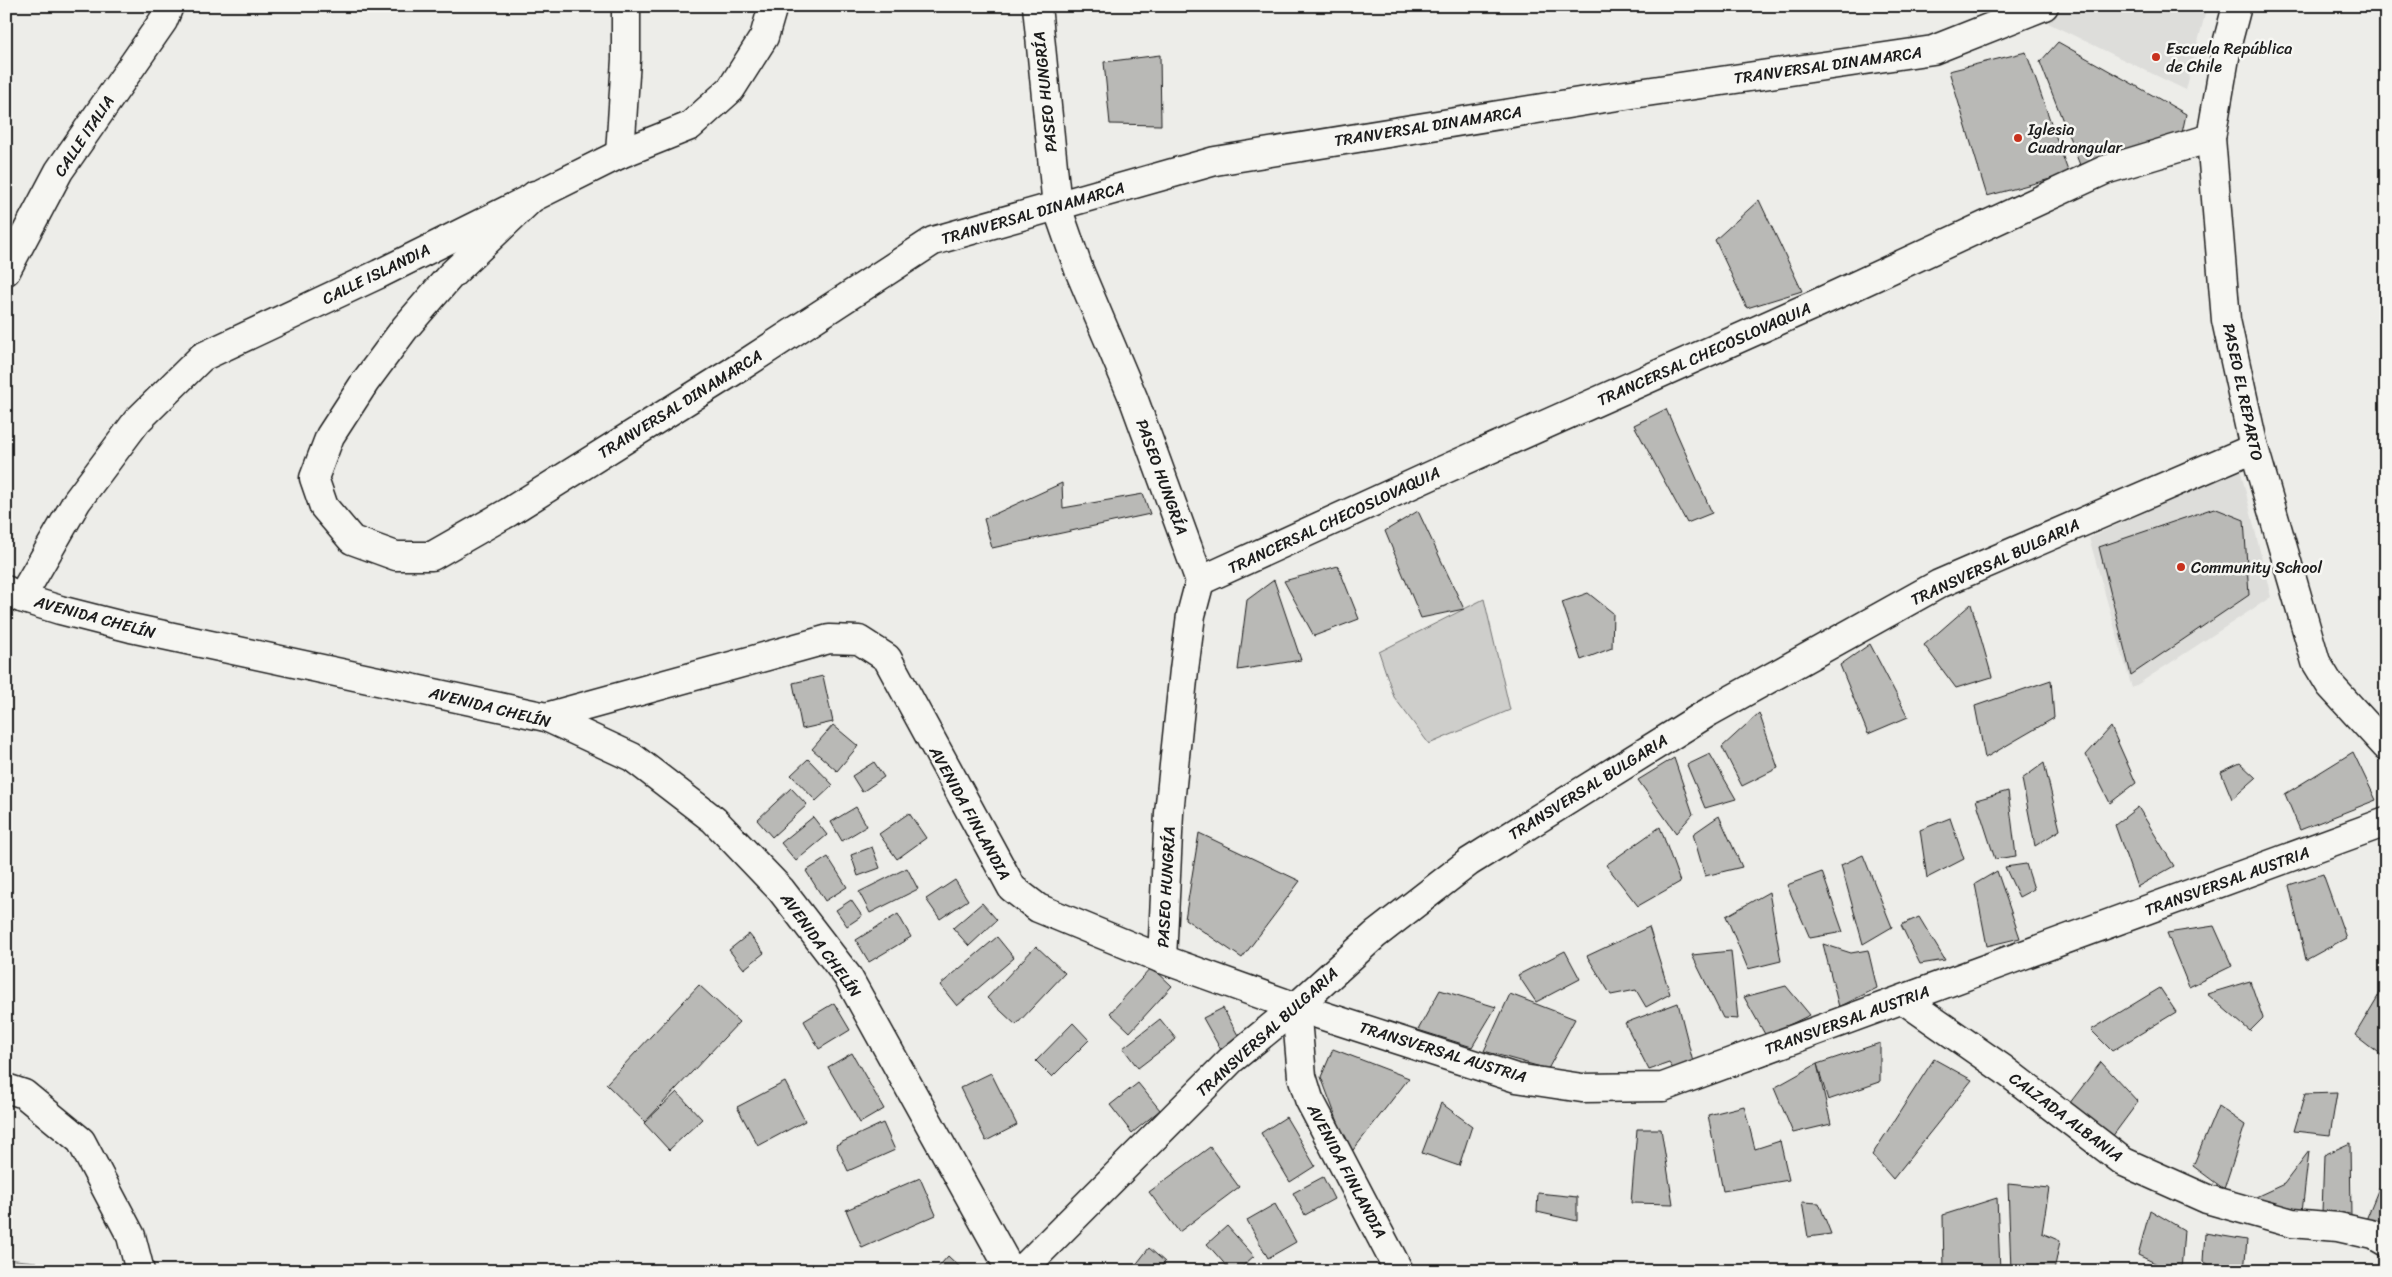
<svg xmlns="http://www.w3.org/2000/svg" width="2392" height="1277" viewBox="0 0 2392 1277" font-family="Sriracha,sans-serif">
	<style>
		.built { fill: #ddddda }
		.green { fill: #cececb; stroke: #757574 }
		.building { fill: #b9b9b6; stroke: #1c1c1c }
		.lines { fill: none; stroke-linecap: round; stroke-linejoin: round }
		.minor-casing { stroke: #1c1c1c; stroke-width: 31 }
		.tertiary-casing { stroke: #1c1c1c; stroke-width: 31 }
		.minor { stroke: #f6f6f2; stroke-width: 28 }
		.tertiary { stroke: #f6f6f2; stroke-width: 28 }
		.poi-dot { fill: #c8321e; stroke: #f6f6f2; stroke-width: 2 }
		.labels { text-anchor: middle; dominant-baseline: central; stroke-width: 5; stroke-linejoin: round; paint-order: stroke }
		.poi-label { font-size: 16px; fill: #1c1c1c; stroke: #f6f6f2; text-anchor: start }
		.street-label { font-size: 16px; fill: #1c1c1c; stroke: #f6f6f2 }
	</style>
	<rect width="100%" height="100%" fill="#edede9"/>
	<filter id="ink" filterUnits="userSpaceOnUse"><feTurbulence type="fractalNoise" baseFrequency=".02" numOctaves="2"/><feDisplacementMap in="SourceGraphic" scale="10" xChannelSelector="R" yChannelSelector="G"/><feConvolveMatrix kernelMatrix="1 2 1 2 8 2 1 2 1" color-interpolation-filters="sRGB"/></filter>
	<g filter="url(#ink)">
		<g class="built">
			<path d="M2058,6h149l-21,84 -138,-67z"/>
			<path d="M2240,468l31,129 -139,91 -43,-150z"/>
		</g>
		<g class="green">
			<path d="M1484,599l26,111 -81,34 -35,-47 -15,-45z"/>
			<path d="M6,1259l30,3 5,9h-35z"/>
		</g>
		<g class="building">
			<path d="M2058,42l128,72 -5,24 -101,27 -40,-103z"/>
			<path d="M2026,52l43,122 -82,22 -38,-125z"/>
			<path d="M1160,55l1,70 -51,-1 -6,-62z"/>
			<path d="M1759,200l43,91 -55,17 -32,-68z"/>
			<path d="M1666,409l46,104 -25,10 -53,-98z"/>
			<path d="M1062,483l1,25 80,-14 7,20 -158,34 -8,-29z"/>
			<path d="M2214,508l30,12 5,75 -118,80 -32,-128z"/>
			<path d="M1418,511l46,98 -43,9 -36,-87z"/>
			<path d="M1338,566l21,53 -45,17 -30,-55z"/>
			<path d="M1274,580l27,80 -63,10 9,-70z"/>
			<path d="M1588,593l25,20 -1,35 -31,12 -19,-58z"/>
			<path d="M1971,604l21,73 -36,11 -32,-43z"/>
			<path d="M1870,644l38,73 -40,17 -28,-69z"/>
			<path d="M823,676l10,46 -31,7 -9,-46z"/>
			<path d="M2051,680l3,38 -69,40 -10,-52z"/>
			<path d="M1759,713l19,55 -36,18 -20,-39z"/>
			<path d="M833,725l25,21 -21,25 -25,-22z"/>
			<path d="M2111,727l25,56 -26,20 -24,-48z"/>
			<path d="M2353,752l23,48 -76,30 -15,-36z"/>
			<path d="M1710,754l26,45 -31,9 -18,-43z"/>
			<path d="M1674,758l19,56 -17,19 -38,-53z"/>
			<path d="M808,759l25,26 -17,16 -25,-26z"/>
			<path d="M874,762l10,15 -22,15 -10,-16z"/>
			<path d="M2044,763l16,67 -25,16 -13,-67z"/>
			<path d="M2240,763l16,15 -24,21 -11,-27z"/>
			<path d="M791,788l16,17 -35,32 -15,-17z"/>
			<path d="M2008,791l8,65 -21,3 -19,-59z"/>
			<path d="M856,807l11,19 -25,15 -11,-19z"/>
			<path d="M2138,807l36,59 -37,21 -22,-62z"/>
			<path d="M909,813l17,25 -29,21 -18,-25z"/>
			<path d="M1719,816l23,51 -37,9 -12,-42z"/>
			<path d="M813,817l14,18 -31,26 -15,-18z"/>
			<path d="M1950,818l14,41 -37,19 -7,-48z"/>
			<path d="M1660,827l20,55 -42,24 -32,-41z"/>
			<path d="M1199,833l101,48 -58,77 -57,-39z"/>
			<path d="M872,847l8,21 -22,8 -7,-21z"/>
			<path d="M1863,855l29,72 -29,17 -22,-79z"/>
			<path d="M828,857l19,30 -22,14 -19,-30z"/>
			<path d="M2026,864l8,25 -15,8 -14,-30z"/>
			<path d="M907,868l11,21 -48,24 -11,-21z"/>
			<path d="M1997,871l23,67 -33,8 -12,-62z"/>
			<path d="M1822,872l21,60 -33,6 -23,-53z"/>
			<path d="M2323,874l23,64 -40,22 -17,-75z"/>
			<path d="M955,880l13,20 -28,19 -14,-20z"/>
			<path d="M1769,892l12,69 -33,8 -22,-53z"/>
			<path d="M851,900l11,16 -15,10 -11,-16z"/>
			<path d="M982,903l15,17 -28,26 -16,-18z"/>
			<path d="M898,914l13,23 -42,25 -13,-22z"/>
			<path d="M1919,917l26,43 -25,4 -19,-39z"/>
			<path d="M2214,926l18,40 -43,21 -22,-54z"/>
			<path d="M1649,927l21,67 -24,13 -10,-17 -25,5 -24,-39z"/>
			<path d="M749,934l15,19 -20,16 -15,-19z"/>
			<path d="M997,937l17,21 -57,48 -17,-21z"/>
			<path d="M1823,944l28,9 17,-3 9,38 -38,19z"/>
			<path d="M1036,946l29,27 -49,52 -29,-27z"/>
			<path d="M1565,951l15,28 -44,23 -18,-27z"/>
			<path d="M1731,951l7,68 -15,-1 -31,-63z"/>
			<path d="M1152,967l20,19 -42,46 -20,-19z"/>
			<path d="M2250,981l13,37 -13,13 -43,-37z"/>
			<path d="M2386,983v76l-31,-24z"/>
			<path d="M699,985l40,37 -94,100 -39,-38z"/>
			<path d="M1786,986l24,29 -44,21 -22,-39z"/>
			<path d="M2160,988l16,24 -64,39 -21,-21z"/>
			<path d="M1440,990l56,17 -24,40 -54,-17z"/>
			<path d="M1510,994l65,25 -27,50 -64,-18z"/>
			<path d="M834,1003l16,27 -31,19 -15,-28z"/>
			<path d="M1678,1003l17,67 -14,9 -12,-16 -20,7 -24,-47z"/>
			<path d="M1223,1008l17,31 -19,11 -18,-32z"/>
			<path d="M1160,1019l16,20 -38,29 -15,-20z"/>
			<path d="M1073,1023l16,17 -37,37 -16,-16z"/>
			<path d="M1880,1043v39l-52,18 -11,-36z"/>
			<path d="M1333,1049l76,29 -59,76 -29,-77z"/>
			<path d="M852,1053l32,56 -24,14 -32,-56z"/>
			<path d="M1934,1059l38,21 -79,99 -21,-24z"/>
			<path d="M2101,1062l37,40 -26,35 -46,-29z"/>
			<path d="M1817,1064l14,60 -38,9 -19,-45z"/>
			<path d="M991,1073l26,52 -31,16 -26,-53z"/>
			<path d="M785,1082l20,39 -47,25 -21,-39z"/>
			<path d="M1138,1083l22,27 -28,23 -22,-28z"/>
			<path d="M677,1092l25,27 -33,31 -25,-27z"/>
			<path d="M2337,1093l-7,42 -36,-4 11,-37z"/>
			<path d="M1441,1103l31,23 -13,40 -37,-13z"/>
			<path d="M1744,1106l11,43 25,-8 9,39 -66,11 -15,-76z"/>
			<path d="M2218,1106l27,19 -21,64 -31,-23z"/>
			<path d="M1286,1117l29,49 -25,16 -29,-49z"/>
			<path d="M883,1123l12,27 -47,21 -12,-26z"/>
			<path d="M1637,1129h24l12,75 -42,-1z"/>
			<path d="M2350,1143l1,75 -29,-6 2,-57z"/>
			<path d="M1210,1147l29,40 -60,45 -30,-40z"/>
			<path d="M2309,1151l-7,61 -55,-11 37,-17z"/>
			<path d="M2386,1171v59l-23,-3z"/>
			<path d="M1323,1177l11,22 -29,16 -12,-22z"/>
			<path d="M920,1178l16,37 -74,33 -16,-38z"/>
			<path d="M2008,1184l41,4 -7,45 18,8 -6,30h-43z"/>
			<path d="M1538,1193l39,4v24l-40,-9z"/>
			<path d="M1997,1198l3,73h-56l-1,-56z"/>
			<path d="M1802,1202l17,1 12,31 -23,3z"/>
			<path d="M1275,1204l21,38 -28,16 -21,-38z"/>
			<path d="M2150,1210l34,20 -3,41h-9l-34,-16z"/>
			<path d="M1227,1226l27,30 -17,15h-6l-24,-27z"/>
			<path d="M2205,1233l42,7 -3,31h-25l-16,-10z"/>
			<path d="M1149,1248l16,14 -7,9h-27z"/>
			<path d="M948,1256l16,15h-29z"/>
		</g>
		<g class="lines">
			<g class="minor-casing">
				<g id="minor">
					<path d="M1037,6l20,201 22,63 55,130 66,181 -9,34 -7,55 -15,143 -7,146"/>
					<path d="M620,154l6,-95v-53"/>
					<path d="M535,195l-85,81 -45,52 -40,54 -35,54 -16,42 10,29 28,33 44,16h36l77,-44 228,-143 196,-128 282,-80 383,-62 335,-49 111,-44"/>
					<path d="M6,271l53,-100 104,-150 6,-15"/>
					<path d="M1200,581l241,-110 377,-168 287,-133 106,-32"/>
					<path d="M6,590l15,8 39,12 71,18 415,89 86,40 82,63 67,70 67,87 163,294"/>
					<path d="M21,598l56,-97 60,-80 65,-64 177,-83 241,-120 70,-28 41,-37 33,-52 9,-31"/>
					<path d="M546,717l283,-78 30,1 28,18 125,230 26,20 124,51 134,48 220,71 66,10 81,-1 723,-265"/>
					<path d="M1904,1000l99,69 121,93 83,37 85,24 46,4 36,8 12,7"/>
					<path d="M1296,1007l6,69 7,23 90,172"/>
					<path d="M1021,1271l210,-211 65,-53 79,-72 94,-73 240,-150 230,-128 315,-136"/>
				</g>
			</g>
			<g class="tertiary-casing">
				<g id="tertiary">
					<path d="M2237,6l-9,34 -17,98 15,182 28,128 62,214 14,23 56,61"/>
					<path d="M6,1088l18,6 57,47 50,95 9,35"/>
				</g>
			</g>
			<use href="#minor" class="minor"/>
			<use href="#tertiary" class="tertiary"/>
		</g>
	</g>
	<g class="poi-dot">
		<circle cx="2156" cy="57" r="5"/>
		<circle cx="2018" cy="138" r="5"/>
		<circle cx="2181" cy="567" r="5"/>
	</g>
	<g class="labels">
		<g class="poi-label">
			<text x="2166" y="48">Escuela República<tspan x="2166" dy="18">de Chile</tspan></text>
			<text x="2028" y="129">Iglesia<tspan x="2028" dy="18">Cuadrangular</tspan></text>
			<text x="2191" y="567">Community School</text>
		</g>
		<g class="street-label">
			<text transform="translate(1828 65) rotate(-8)">TRANVERSAL DINAMARCA</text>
			<text transform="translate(1045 92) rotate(-96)">PASEO HUNGRÍA</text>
			<text transform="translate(1428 126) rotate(-9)">TRANVERSAL DINAMARCA</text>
			<text transform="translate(84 136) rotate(-56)">CALLE ITALIA</text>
			<text transform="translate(1033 213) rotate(-16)">TRANVERSAL DINAMARCA</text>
			<text transform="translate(376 274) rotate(-26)">CALLE ISLANDIA</text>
			<text transform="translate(1704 354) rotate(-24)">TRANCERSAL CHECOSLOVAQUIA</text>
			<text transform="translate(2243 392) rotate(78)">PASEO EL REPARTO</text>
			<text transform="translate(680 404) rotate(-32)">TRANVERSAL DINAMARCA</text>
			<text transform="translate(1162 477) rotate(70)">PASEO HUNGRÍA</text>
			<text transform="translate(1334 520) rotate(-25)">TRANCERSAL CHECOSLOVAQUIA</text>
			<text transform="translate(1995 562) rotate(-25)">TRANSVERSAL BULGARIA</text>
			<text transform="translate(95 617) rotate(15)">AVENIDA CHELÍN</text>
			<text transform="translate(490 707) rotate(14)">AVENIDA CHELÍN</text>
			<text transform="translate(1588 787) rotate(-32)">TRANSVERSAL BULGARIA</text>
			<text transform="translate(970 813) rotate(61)">AVENIDA FINLANDIA</text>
			<text transform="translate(2227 881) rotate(-20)">TRANSVERSAL AUSTRIA</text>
			<text transform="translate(1166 887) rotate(-87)">PASEO HUNGRÍA</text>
			<text transform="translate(821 945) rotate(54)">AVENIDA CHELÍN</text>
			<text transform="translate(1847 1020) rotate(-20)">TRANSVERSAL AUSTRIA</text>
			<text transform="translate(1267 1032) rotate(-42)">TRANSVERSAL BULGARIA</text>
			<text transform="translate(1443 1052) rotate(17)">TRANSVERSAL AUSTRIA</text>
			<text transform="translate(2066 1117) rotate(37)">CALZADA ALBANIA</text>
			<text transform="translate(1347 1171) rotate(62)">AVENIDA FINLANDIA</text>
		</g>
	</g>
	<rect width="2392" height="1277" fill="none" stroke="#f6f6f2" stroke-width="25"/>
	<rect x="12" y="12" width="2367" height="1252" fill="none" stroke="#1c1c1c" stroke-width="2" filter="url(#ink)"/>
</svg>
